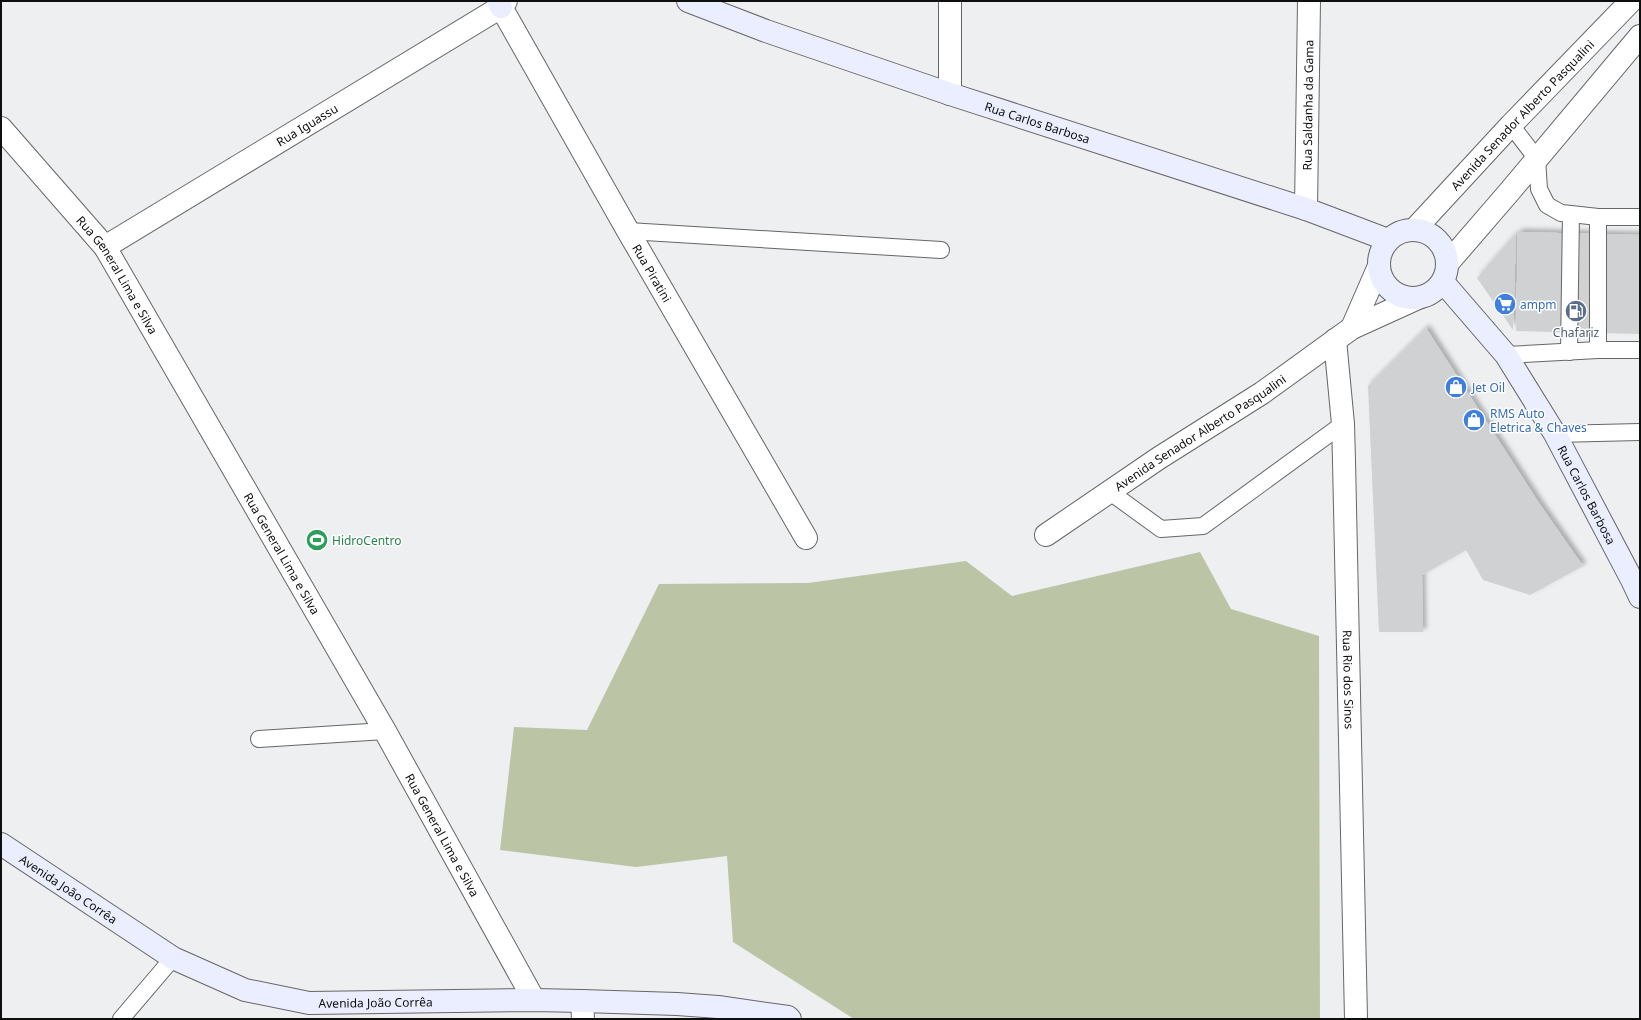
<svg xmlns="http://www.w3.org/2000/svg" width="1641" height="1020" viewBox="0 0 1641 1020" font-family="'Noto Sans',sans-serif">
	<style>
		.forest { fill: #bbc5a6 }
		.building { fill: #d0d1d2; filter: url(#shadow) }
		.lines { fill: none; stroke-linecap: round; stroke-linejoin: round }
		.lane-casing { stroke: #656667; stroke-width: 18 }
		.street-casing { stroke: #656667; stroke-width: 24 }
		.secondary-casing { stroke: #656667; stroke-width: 24 }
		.lane { stroke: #fff; stroke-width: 16 }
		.street { stroke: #fff; stroke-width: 22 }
		.secondary { stroke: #eaeefe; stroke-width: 22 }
		.labels { text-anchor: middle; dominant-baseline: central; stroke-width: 3; stroke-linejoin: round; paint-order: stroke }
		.street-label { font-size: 12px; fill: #0d0e0e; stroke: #fff }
		.shop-label { font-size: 12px; fill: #366cbe; stroke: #fff; text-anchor: start }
		.service-label { font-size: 12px; fill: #4e5e75; stroke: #fff }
		.leisure-label { font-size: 12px; fill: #27864d; stroke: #fff; text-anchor: start }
	</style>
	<defs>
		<filter id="shadow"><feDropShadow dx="3.5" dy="-3.5" stdDeviation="2" flood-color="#0004"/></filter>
	</defs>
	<rect width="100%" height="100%" fill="#edeff0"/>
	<path class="forest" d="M1200,552l31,57 88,27 1,383h-466l-121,-77 -6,-86 -91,11 -136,-17 14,-123 73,3 72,-146 149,-1 158,-22 46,35z"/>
	<g class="building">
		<path d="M1518,232l122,3v99l-124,-3z"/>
		<path d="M1516,233l-3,97 -36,-52z"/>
		<path d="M1426,328l113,175 44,63 -53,29 -47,-15 -17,-30 -44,25 1,57h-44l-11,-246z"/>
	</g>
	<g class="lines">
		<g class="lane-casing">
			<g id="lane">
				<path d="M1511,125l26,34 2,30 8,16 14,8 10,1 27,3h42"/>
				<path d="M628,231l313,19"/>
				<path d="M1598,350v-133"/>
				<path d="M1569,352l2,-138"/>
				<path d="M1506,355l92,-5h42"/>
				<path d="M1555,434l85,-2"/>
				<path d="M1110,492l51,37 42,-3 140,-102"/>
				<path d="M259,739l126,-8"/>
				<path d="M121,1019l52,-61"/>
			</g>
		</g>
		<g class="street-casing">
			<g id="street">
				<path id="s1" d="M501,7l127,224 178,307"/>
				<path d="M950,94v-93"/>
				<path id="s2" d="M1,128l104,119 280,484 149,269"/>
				<path id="s3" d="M1306,209l3,-208"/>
				<path id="s4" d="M1414,230l97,-105 120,-124"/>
				<path id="s5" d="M105,247l396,-240 5,-6"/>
				<path d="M1447,264l63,-73 130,-155"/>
				<path d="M1352,328l27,-62"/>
				<path id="s6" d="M1335,340l8,84 1,37 12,558"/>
				<path id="s7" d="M1046,535l113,-77 103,-65 90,-65 66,-30"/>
				<path d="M582,1001l1,18"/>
			</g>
		</g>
		<g class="secondary-casing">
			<g id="secondary">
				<path d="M498,1l3,6"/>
				<path id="s8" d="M688,1l78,30 184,63 356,115 82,31"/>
				<circle cx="1413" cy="264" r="34"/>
				<path id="s9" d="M1443,282l63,73 49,79 77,146 8,17"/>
				<path id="s10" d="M1,844l172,114 72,32 64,13 225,-3 48,1 95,3 41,3 70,10 2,2"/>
			</g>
		</g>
		<use href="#lane" class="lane"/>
		<use href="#street" class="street"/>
		<use href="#secondary" class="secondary"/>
	</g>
	<defs>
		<g id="supermarket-disc" transform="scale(1.15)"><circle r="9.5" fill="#3f7fe0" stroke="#fff"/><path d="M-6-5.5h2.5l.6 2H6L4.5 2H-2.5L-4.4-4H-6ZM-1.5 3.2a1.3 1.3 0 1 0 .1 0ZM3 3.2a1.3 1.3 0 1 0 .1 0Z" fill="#fff"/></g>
		<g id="fuel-disc" transform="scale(1.15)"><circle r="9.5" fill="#5c6f8a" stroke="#fff"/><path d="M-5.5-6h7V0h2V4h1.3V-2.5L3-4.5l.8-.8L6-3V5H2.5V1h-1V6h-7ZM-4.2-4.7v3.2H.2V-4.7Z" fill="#fff"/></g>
		<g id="shop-disc" transform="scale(1.15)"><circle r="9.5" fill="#3f7fe0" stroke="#fff"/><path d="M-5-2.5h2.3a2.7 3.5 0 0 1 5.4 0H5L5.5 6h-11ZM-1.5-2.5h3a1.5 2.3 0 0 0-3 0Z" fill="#fff"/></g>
		<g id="stadium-disc" transform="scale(1.15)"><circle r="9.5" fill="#2e9e5b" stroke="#fff"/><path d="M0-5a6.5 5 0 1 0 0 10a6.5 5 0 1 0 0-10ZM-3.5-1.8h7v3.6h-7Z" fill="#fff"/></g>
	</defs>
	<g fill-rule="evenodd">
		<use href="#supermarket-disc" x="1505" y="304"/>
		<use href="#fuel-disc" x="1576" y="311"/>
		<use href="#shop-disc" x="1456" y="387"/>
		<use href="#shop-disc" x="1474" y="420"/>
		<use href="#stadium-disc" x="317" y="540"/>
	</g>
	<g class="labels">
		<g class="street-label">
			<text stroke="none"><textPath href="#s3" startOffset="104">Rua Saldanha da Gama</textPath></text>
			<text stroke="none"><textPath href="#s4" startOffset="158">Avenida Senador Alberto Pasqualini</textPath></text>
			<text stroke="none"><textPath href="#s8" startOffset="370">Rua Carlos Barbosa</textPath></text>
			<text stroke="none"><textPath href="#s5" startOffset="236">Rua Iguassu</textPath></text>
			<text stroke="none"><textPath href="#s1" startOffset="306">Rua Piratini</textPath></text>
			<text stroke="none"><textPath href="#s2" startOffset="188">Rua General Lima e Silva</textPath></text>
			<text stroke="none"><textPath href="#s7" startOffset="185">Avenida Senador Alberto Pasqualini</textPath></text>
			<text stroke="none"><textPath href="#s9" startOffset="258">Rua Carlos Barbosa</textPath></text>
			<text stroke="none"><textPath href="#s2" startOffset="512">Rua General Lima e Silva</textPath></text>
			<text stroke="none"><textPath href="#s6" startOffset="340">Rua Rio dos Sinos</textPath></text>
			<text stroke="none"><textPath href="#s2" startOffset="836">Rua General Lima e Silva</textPath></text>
			<text stroke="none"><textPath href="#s10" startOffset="81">Avenida João Corrêa</textPath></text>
			<text stroke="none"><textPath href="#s10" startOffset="417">Avenida João Corrêa</textPath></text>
		</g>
		<g class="shop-label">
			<text x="1520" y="304">ampm</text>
			<text x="1472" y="387">Jet Oil</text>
			<text x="1490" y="413">RMS Auto<tspan x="1490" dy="14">Eletrica &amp; Chaves</tspan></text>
		</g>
		<g class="service-label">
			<text x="1576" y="332">Chafariz</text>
		</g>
		<g class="leisure-label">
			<text x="332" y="540">HidroCentro</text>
		</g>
	</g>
	<rect width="1641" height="1020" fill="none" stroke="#0d0e0e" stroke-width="4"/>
</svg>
